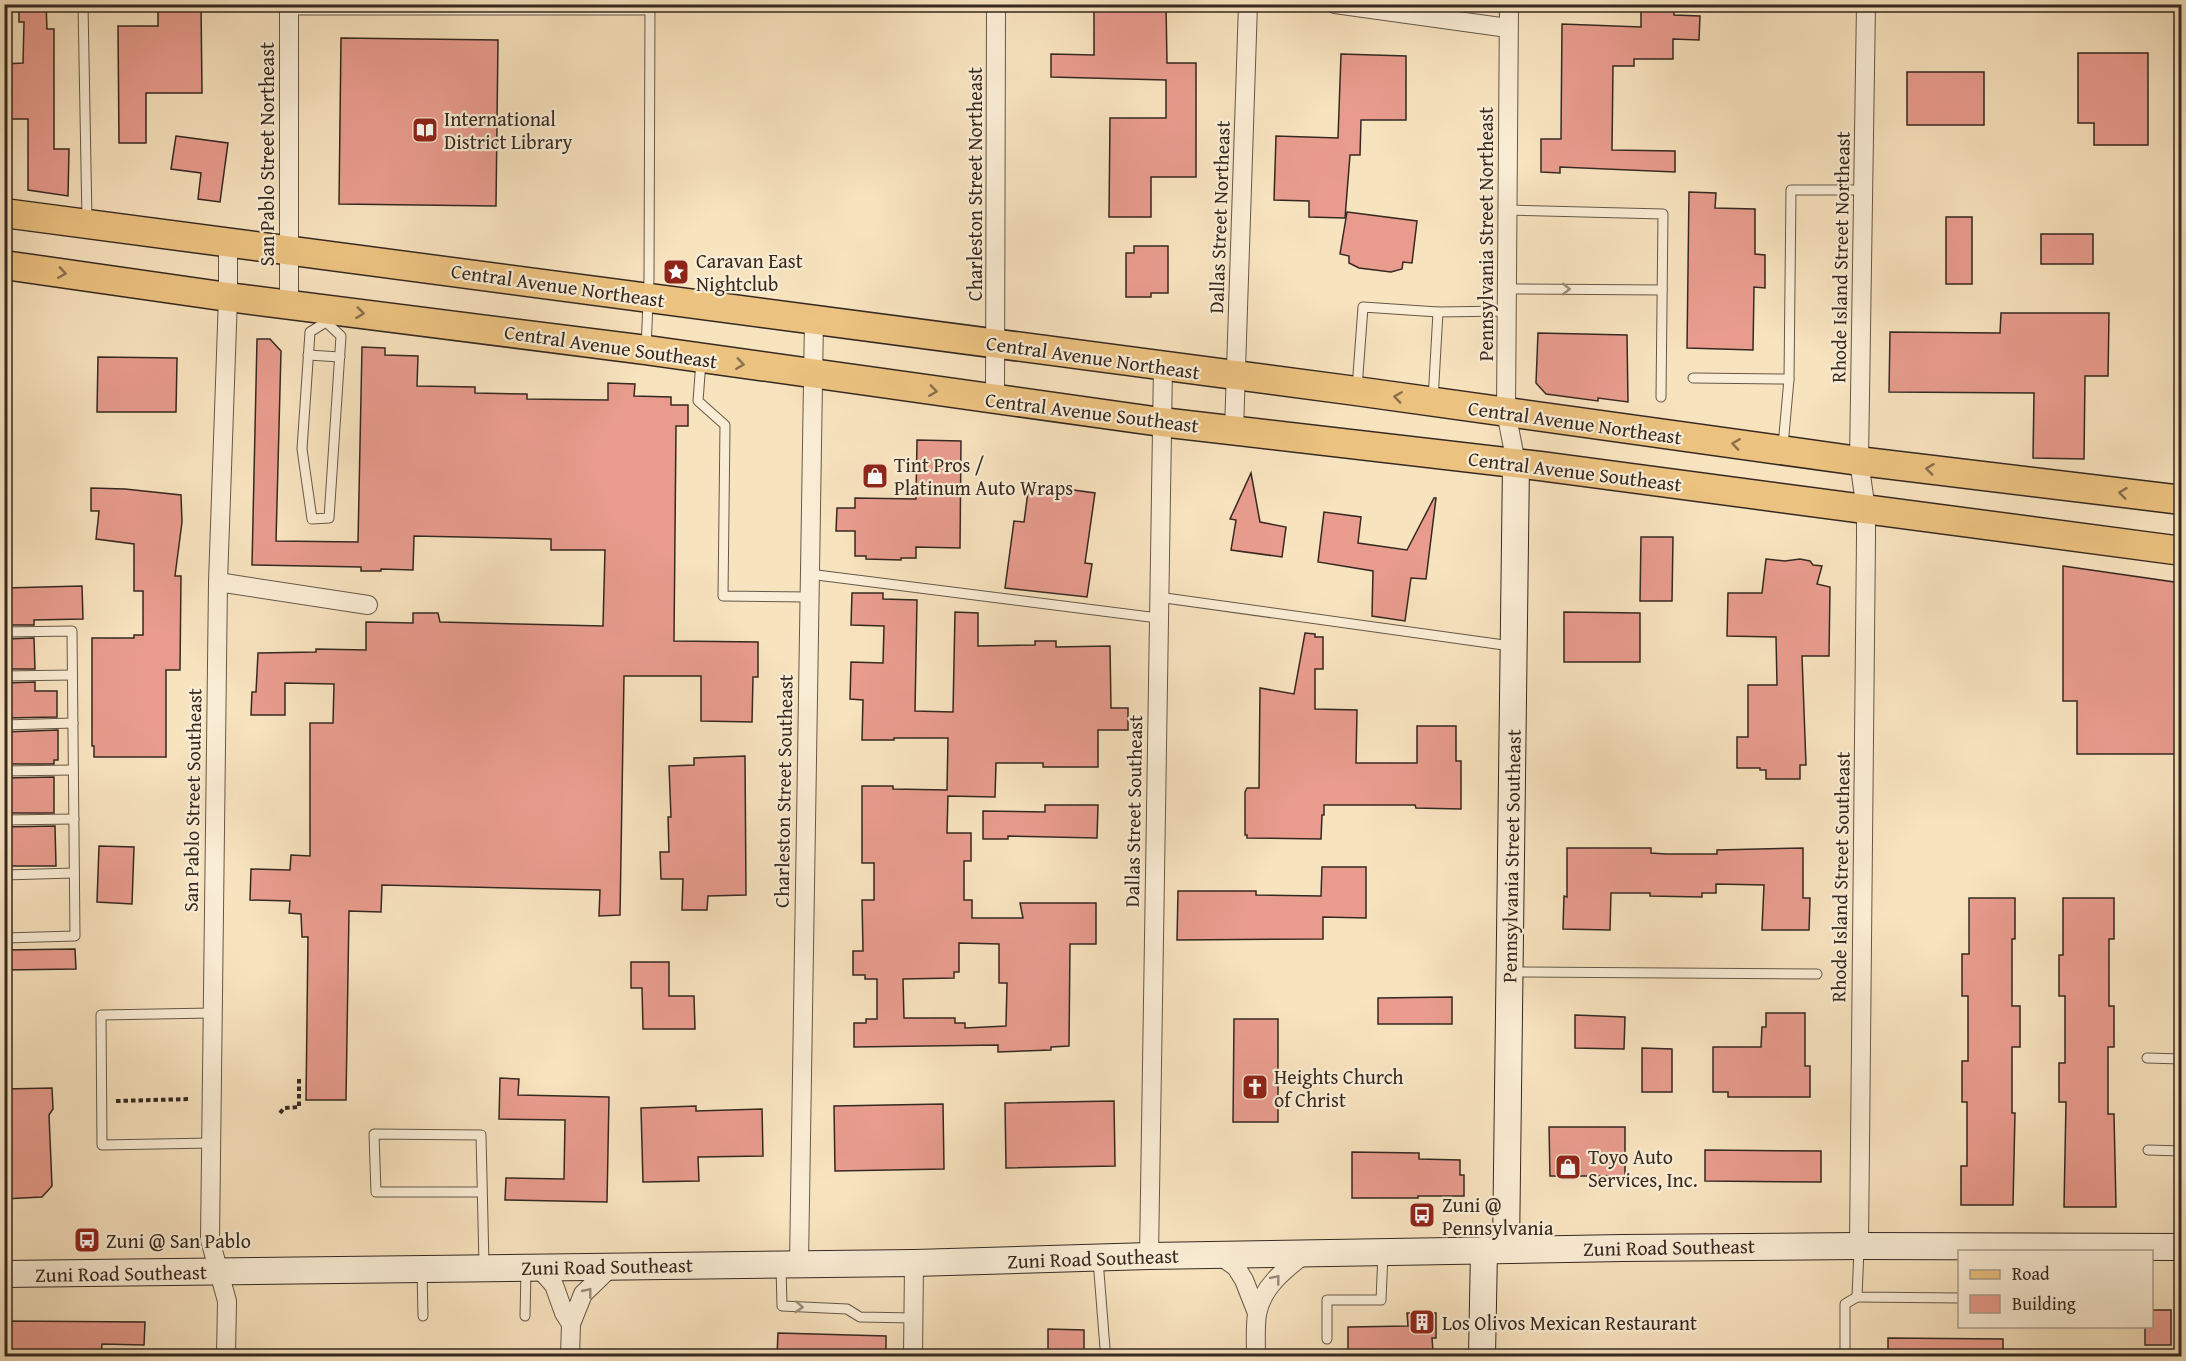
<svg xmlns="http://www.w3.org/2000/svg" width="2186" height="1361" viewBox="0 0 2186 1361" font-family="'Gentium Book Plus',serif">
	<style>
		.building { fill: #e99c8e; stroke: #352921; stroke-width: 1.5; fill-rule: evenodd }
		.lines { fill: none; stroke-linecap: round; stroke-linejoin: round }
		.lane-casing { stroke: #665848; stroke-width: 11 }
		.street-casing { stroke: #665848; stroke-width: 20 }
		.secondary-casing { stroke: #352921; stroke-width: 28 }
		.primary-casing { stroke: #352921; stroke-width: 31 }
		.path { stroke: #352921; stroke-width: 4; stroke-dasharray: 4.5 3; stroke-linecap: butt }
		.lane { stroke: #faedd5; stroke-width: 9 }
		.street { stroke: #faedd5; stroke-width: 18 }
		.secondary { stroke: #faedd5; stroke-width: 26 }
		.primary { stroke: #ecc280; stroke-width: 28 }
		.oneway { stroke: #876e4c }
		.oneway2 { stroke: #988b7b }
		.labels { text-anchor: middle; dominant-baseline: central; stroke-width: 4.5; stroke-linejoin: round; paint-order: stroke }
		.poi-label { font-size: 20px; fill: #352921; stroke: #faedd5; text-anchor: start }
		.street-label { font-size: 20px; fill: #352921; stroke: #faedd5 }
	</style>
	<rect width="100%" height="100%" fill="#f8e3bf"/>
	<filter id="stains"><feTurbulence type="fractalNoise" baseFrequency=".00333" numOctaves="4"/><feColorMatrix values="0 0 0 0 .2 0 0 0 0 .09 0 0 0 0 .02 0 0 0 .5 -.17"/></filter>
	<radialGradient id="worn" r=".72"><stop offset=".6" stop-color="#630" stop-opacity="0"/><stop offset="1" stop-color="#630" stop-opacity=".3"/></radialGradient>
	<g class="building">
		<path d="M19,4h27l1,25h7v120h15l-1,47 -40,-6v-71h-24v-55l19,-1 1,-41h-5z"/>
		<path d="M158,4h43l1,89h-56v50h-27l-1,-117h40z"/>
		<path d="M1094,4h72l1,59h29v114h-45v40h-42l1,-99h56v-38l-115,-3v-23l43,1z"/>
		<path d="M1641,4h33v11l26,1 -1,24 -26,-1v20h-39v7h-21l-1,84 63,1v21l-115,-5v6l-19,-1v-33h20l1,-115 79,3z"/>
		<path d="M341,38l157,2 -2,166 -157,-2z"/>
		<path d="M2078,53h70v92h-54v-22h-16z"/>
		<path d="M1341,54l65,2v64h-45l-1,35h-10l-5,63 -36,-1v-16l-35,-1 2,-64 62,2z"/>
		<rect x="1907" y="72" width="77" height="53"/>
		<path d="M176,136l52,7 -8,59 -22,-3 3,-26 -30,-4z"/>
		<path d="M1689,192l27,1 -1,15 40,1v45l10,1v33l-11,-1 -1,63 -66,-2z"/>
		<path d="M1347,212l70,9 -5,42 -9,-1 -1,7 -11,3 -32,-4 -10,-5v-7l-9,-2z"/>
		<rect x="1946" y="217" width="26" height="67"/>
		<rect x="2041" y="234" width="52" height="30"/>
		<path d="M1134,246h34v47h-17v4h-25v-44h8z"/>
		<path d="M2001,313h108l-1,63h-23l-1,83 -51,-1 1,-65 -145,-1 1,-60 110,1z"/>
		<path d="M1538,333l89,2 1,67 -30,-4v3l-52,-7 -10,-11z"/>
		<path d="M257,339h13l11,12 -5,190 82,1 4,-195 23,1v7l33,1 -1,30 58,1v6l52,1v5l81,1v-17l27,1 -1,12 37,1v8h17v21h-12l-2,215 84,1v35h-5l-1,45 -51,-1v-45h-77l-4,239 -21,1 1,-26 -218,-5 -1,27 -32,-1 -3,189h-40l2,-163h-6l-1,-23 -12,-1 1,-12 -40,-1 1,-31 39,1 1,-15 19,1v-133h23l1,-39 -49,-1v32h-34l1,-23h4l2,-39 58,-1v-3l50,1v-28l47,1v-10h25l2,9 163,4 2,-76h-54v-11l-137,-3 -1,34 -32,-1v2h-20v-4l-109,-2z"/>
		<path d="M98,357l79,1 -1,54h-79z"/>
		<path d="M917,440l44,1 -1,107 -44,-1v11h-15v2l-35,-1v-3h-11v-25h-19l1,-23h18v-10l61,1z"/>
		<path d="M1251,473l9,49 26,5 -4,30 -51,-7 5,-30 -6,-1z"/>
		<path d="M1029,484l66,9 -10,70 7,1 -5,33 -82,-9 9,-67 10,1z"/>
		<path d="M91,488l34,1 56,6 1,27 -7,54h6l-1,94h-14v87h-72v-11h-2v-108h42v-3h9v-44h-9v-47l-38,-5 3,-28h-8z"/>
		<path d="M1434,498h2l-10,81 -15,-1 -6,43 -33,-5 1,-45 -55,-9 6,-50 37,5 -3,26 49,7z"/>
		<path d="M1641,537h32l-1,64h-32z"/>
		<path d="M1766,559l19,2 15,-2 10,2 3,4 9,1 -5,18 13,3 -1,69h-27l4,109h-6v14h-34v-9h-6v-2h-23v-31h11v-52h29l-1,-48 -49,-1 1,-43h34z"/>
		<path d="M2063,566l118,17v171h-104v-53h-14z"/>
		<path d="M82,586l1,33 -49,1v5h-30v-37z"/>
		<path d="M852,593h31v6l34,1 -2,111 38,1 2,-100 23,1v33l57,-1v-4h21v6l54,-1 1,62h17v22h-30v37h-55v-4h-47l-1,34 -47,-1 -1,37h24v28h-7v39h8v18h51l-3,-15h76v41h-26l-1,102 -18,1v3l-53,2v-7l-144,2v-24h12v-4h11v-40h-12v-4h-12v-24h10l-1,-51h12v-37h-12v-77h31v3l54,1 1,-52h-54v2h-32l1,-40 -13,-1 1,-37 32,1 1,-37 -33,-1zM959,943l40,1v39h8l-1,43 -41,2v-5h-10v-5h-51l-1,-39 51,-1v-6h5z"/>
		<path d="M1564,612l76,1v49h-76z"/>
		<path d="M1305,633l10,1v3h8v32h-8v40l42,1 -1,53h61v-37h39v35h5v48l-45,-1 -1,-3h-91v10h-2l-1,24 -74,-1v-3h-2v-43l2,-4h12l1,-100 34,6z"/>
		<path d="M34,638l1,31h-31v-30z"/>
		<path d="M35,682v9h22v26l-53,1v-35z"/>
		<path d="M58,730v30h-4v4h-50v-32z"/>
		<path d="M745,756l1,139 -38,1 -1,14h-25l1,-31h-22l-1,-27h9l-1,-35h3l-2,-51 25,-1v-7z"/>
		<path d="M54,777v36h-50v-35z"/>
		<path d="M1045,805h53l-1,33 -89,-2v3h-25v-28l62,1z"/>
		<path d="M55,826l1,40h-52v-39z"/>
		<path d="M99,846l35,1 -2,57 -35,-2z"/>
		<path d="M1567,848h84v5l15,1h51v-4l86,-2v50h7l-1,32h-47l2,-45 -48,-1v9h-14v4l-52,-1v-3h-39l-1,37 -47,-1 1,-33 3,1z"/>
		<path d="M1322,867h44v51l-43,-1v22l-146,1 1,-49h78v4l65,1z"/>
		<path d="M1969,898h46v41h-3v67h8v41h-8v66h3l-2,92h-52v-39h6v-64h-5v-41h6v-65h-6v-42h7z"/>
		<path d="M2063,898h51v41h-5v67h5v41h-6v67h6l2,93h-52l2,-105h-7v-39h6v-67h-6v-41h4z"/>
		<path d="M75,949l1,20 -72,1v-20z"/>
		<path d="M631,962h38v34h25l1,33h-52l-1,-41h-11z"/>
		<path d="M1452,997v27h-74v-26z"/>
		<path d="M1766,1013h39v53h5v31h-82v-5h-15v-45h48l1,-20h4z"/>
		<path d="M1575,1015l50,2 -1,32 -49,-1z"/>
		<path d="M1234,1019h44v103h-45z"/>
		<path d="M1642,1048l30,1v43h-30z"/>
		<path d="M500,1078l19,1 -1,16 91,2 -2,105 -102,-2 1,-22 58,1 1,-59 -66,-1z"/>
		<path d="M52,1088l1,21 -4,6 3,71 -10,11 -38,2v-110z"/>
		<path d="M1114,1101l1,65 -109,2 -1,-65z"/>
		<path d="M943,1104l1,65 -109,2 -1,-65z"/>
		<path d="M696,1106v5l66,-2 1,47 -65,1 1,24 -56,1 -2,-74z"/>
		<path d="M1549,1127h76v49h-75z"/>
		<path d="M1705,1150l116,1v31l-116,-1z"/>
		<path d="M1352,1152l67,1v6l41,1v15h4v21h-46v2h-66z"/>
		<path d="M2151,1310h20v35h-26v-19h6z"/>
		<path d="M1407,1313h29v25h-4l1,13h-55v5h-30v-29l60,-1z"/>
		<path d="M4,1321l141,1 -1,23 -42,-1 -1,12h-94v-12h-3z"/>
		<path d="M1048,1329l36,1v26h-36z"/>
		<path d="M778,1333l108,3v20h-109z"/>
		<path d="M1888,1338l115,1v17h-115z"/>
	</g>
	<g class="lines">
		<g class="lane-casing">
			<g id="lane">
				<path d="M83,4l4,217"/>
				<path d="M289,10h360"/>
				<path d="M1508,210l155,4 -2,183"/>
				<path d="M1507,289l155,1"/>
				<path d="M326,322l-16,10 -8,117 10,70 17,-1 12,-182 -15,-14 1,-7"/>
				<path d="M646,348l3,-69 1,-274"/>
				<path d="M308,355l32,2"/>
				<path d="M701,361l-3,40 27,24 -2,171 86,1"/>
				<path d="M1693,378l96,1 -6,67"/>
				<path d="M1789,379l2,-189h72"/>
				<path d="M1357,388l6,-81 75,5 69,-1"/>
				<path d="M1433,400l5,-88"/>
				<path d="M809,574l349,44"/>
				<path d="M1158,597l353,49"/>
				<path d="M4,632l68,-1 3,305 -71,2"/>
				<path d="M4,676l68,-1"/>
				<path d="M4,725l69,-2"/>
				<path d="M4,771l69,-1"/>
				<path d="M4,820l70,-1"/>
				<path d="M4,875l70,-2"/>
				<path d="M1510,972l307,2"/>
				<path d="M2147,1058l35,1"/>
				<path d="M211,1143l-109,2 -1,-130 111,-2"/>
				<path d="M2148,1150l34,1"/>
				<path d="M482,1192h-106l-2,-58 107,1 3,130"/>
				<path d="M1859,1249l-2,48 103,1"/>
				<path d="M1098,1260l7,88"/>
				<path d="M781,1266l1,40 65,3 13,8 53,1"/>
				<path d="M422,1271l1,45"/>
				<path d="M525,1316l1,-45"/>
				<path d="M1327,1339v-39h54l2,-46"/>
				<path d="M1845,1356v-52l12,-7"/>
			</g>
		</g>
		<g class="street-casing">
			<g id="street">
				<path d="M1335,4l173,24"/>
				<path d="M1509,4l-3,408 10,51"/>
				<path d="M289,304v-300"/>
				<path d="M995,400l1,-396"/>
				<path d="M1234,430l14,-426"/>
				<path d="M218,582l150,23"/>
				<path d="M1859,1246l7,-709v-27l-7,-49 7,-457"/>
				<path d="M1219,1255l17,12 8,13 13,33"/>
				<path d="M1149,1256l14,-890"/>
				<path d="M799,1263l15,-944"/>
				<path d="M538,1267l16,18 10,28 7,11"/>
				<path d="M226,1356l1,-55 -17,-61 8,-658 10,-285v-55"/>
				<path d="M570,1356l1,-32 12,-30 29,-28"/>
				<path d="M913,1356l1,-93"/>
				<path d="M1256,1356c0,-13 -1,-28 1,-42 5,-27 28,-45 49,-61"/>
			</g>
		</g>
		<g class="secondary-casing">
			<g id="secondary">
				<path d="M1506,1249l10,-786"/>
				<path d="M4,1274l910,-11 235,-7 474,-8 236,-2 323,1"/>
				<path d="M1482,1356l2,-106"/>
			</g>
		</g>
		<g class="primary-casing">
			<g id="primary">
				<path d="M4,213l1352,178 503,70 323,39"/>
				<path d="M4,265l224,32 418,53 515,72 379,44 642,85"/>
			</g>
		</g>
		<g class="path">
			<path d="M116,1101l74,-2"/>
			<path d="M280,1113l4,-5 15,-1v-28"/>
		</g>
		<use href="#lane" class="lane"/>
		<use href="#street" class="street"/>
		<use href="#secondary" class="secondary"/>
		<use href="#primary" class="primary"/>
	</g>
	<defs><path id="oneway-chevron" d="M-2-3.5L2.5 0L-2 3.5" fill="none" stroke-width="1.6" stroke-linecap="round" stroke-linejoin="round" transform="scale(1.5)"/></defs>
	<g class="oneway">
		<use href="#oneway-chevron" transform="translate(62 273) rotate(8)"/>
		<use href="#oneway-chevron" transform="translate(360 313) rotate(7)"/>
		<use href="#oneway-chevron" transform="translate(740 364) rotate(8)"/>
		<use href="#oneway-chevron" transform="translate(933 391) rotate(8)"/>
		<use href="#oneway-chevron" transform="translate(1398 397) rotate(-172)"/>
		<use href="#oneway-chevron" transform="translate(1736 444) rotate(-172)"/>
		<use href="#oneway-chevron" transform="translate(1930 469) rotate(-173)"/>
		<use href="#oneway-chevron" transform="translate(2123 493) rotate(-173)"/>
	</g>
	<g class="oneway2">
		<use href="#oneway-chevron" transform="translate(1566 289)"/>
		<use href="#oneway-chevron" transform="translate(1276 1279) rotate(-51)"/>
		<use href="#oneway-chevron" transform="translate(588 1292) rotate(-51)"/>
		<use href="#oneway-chevron" transform="translate(799 1307) rotate(3)"/>
	</g>
	<defs>
		<g id="library-square" transform="scale(1.35)"><rect x="-9" y="-9" width="18" height="18" rx="4" fill="#8f2418" stroke="#faedd5"/><path d="M-6-4Q-3-5.5-.7-3.5V5Q-3 3-6 4ZM6-4Q3-5.5 .7-3.5V5Q3 3 6 4Z" fill="#fff"/></g>
		<g id="sight-square" transform="scale(1.35)"><rect x="-9" y="-9" width="18" height="18" rx="4" fill="#8f2418" stroke="#faedd5"/><path d="M0-6L1.8-2.2L6-1.7L2.9 1.2L3.7 5.4L0 3.3L-3.7 5.4L-2.9 1.2L-6-1.7L-1.8-2.2Z" fill="#fff"/></g>
		<g id="shop-square" transform="scale(1.35)"><rect x="-9" y="-9" width="18" height="18" rx="4" fill="#8f2418" stroke="#faedd5"/><path d="M-5-2.5h2.3a2.7 3.5 0 0 1 5.4 0H5L5.5 6h-11ZM-1.5-2.5h3a1.5 2.3 0 0 0-3 0Z" fill="#fff"/></g>
		<g id="church-square" transform="scale(1.35)"><rect x="-9" y="-9" width="18" height="18" rx="4" fill="#8f2418" stroke="#faedd5"/><path d="M-1.2-6h2.4v3.5h3.3v2.4h-3.3V6h-2.4V-.1h-3.3v-2.4h3.3Z" fill="#fff"/></g>
		<g id="bus-square" transform="scale(1.35)"><rect x="-9" y="-9" width="18" height="18" rx="4" fill="#8f2418" stroke="#faedd5"/><path d="M-5-6H5V4H4V6H2V4H-2V6H-4V4H-5ZM-3.5-4V0h7V-4ZM-3.5 1.2v1.5H-2V1.2ZM2 1.2v1.5H3.5V1.2Z" fill="#fff"/></g>
		<g id="building-square" transform="scale(1.35)"><rect x="-9" y="-9" width="18" height="18" rx="4" fill="#8f2418" stroke="#faedd5"/><path d="M-4-6H4V6H1V3H-1V6H-4ZM-2.5-4.3h1.7v1.8h-1.7ZM.8-4.3h1.7v1.8H.8ZM-2.5-1h1.7V.8h-1.7ZM.8-1h1.7V.8H.8Z" fill="#fff"/></g>
	</defs>
	<g fill-rule="evenodd">
		<use href="#library-square" x="425" y="130"/>
		<use href="#sight-square" x="676" y="272"/>
		<use href="#shop-square" x="875" y="476"/>
		<use href="#church-square" x="1255" y="1087"/>
		<use href="#shop-square" x="1568" y="1167"/>
		<use href="#bus-square" x="1422" y="1215"/>
		<use href="#bus-square" x="87" y="1240"/>
		<use href="#building-square" x="1422" y="1322"/>
	</g>
	<g class="labels">
		<g class="poi-label">
			<text x="444" y="118">International<tspan x="444" dy="23">District Library</tspan></text>
			<text x="696" y="260">Caravan East<tspan x="696" dy="23">Nightclub</tspan></text>
			<text x="894" y="464">Tint Pros /<tspan x="894" dy="23">Platinum Auto Wraps</tspan></text>
			<text x="1274" y="1076">Heights Church<tspan x="1274" dy="23">of Christ</tspan></text>
			<text x="1588" y="1156">Toyo Auto<tspan x="1588" dy="23">Services, Inc.</tspan></text>
			<text x="1442" y="1204">Zuni @<tspan x="1442" dy="23">Pennsylvania</tspan></text>
			<text x="106" y="1240">Zuni @ San Pablo</text>
			<text x="1442" y="1322">Los Olivos Mexican Restaurant</text>
		</g>
		<g class="street-label">
			<text transform="translate(266 154) rotate(-90)">San Pablo Street Northeast</text>
			<text transform="translate(974 184) rotate(-90)">Charleston Street Northeast</text>
			<text transform="translate(1219 217) rotate(-88)">Dallas Street Northeast</text>
			<text transform="translate(1485 234) rotate(-90)">Pennsylvania Street Northeast</text>
			<text transform="translate(1840 257) rotate(-89)">Rhode Island Street Northeast</text>
			<text transform="translate(558 285) rotate(8)">Central Avenue Northeast</text>
			<text transform="translate(611 346) rotate(8)">Central Avenue Southeast</text>
			<text transform="translate(1093 357) rotate(8)">Central Avenue Northeast</text>
			<text transform="translate(1092 412) rotate(7)">Central Avenue Southeast</text>
			<text transform="translate(1575 422) rotate(8)">Central Avenue Northeast</text>
			<text transform="translate(1575 471) rotate(7)">Central Avenue Southeast</text>
			<text transform="translate(783 791) rotate(-89)">Charleston Street Southeast</text>
			<text transform="translate(192 800) rotate(-89)">San Pablo Street Southeast</text>
			<text transform="translate(1133 811) rotate(-89)">Dallas Street Southeast</text>
			<text transform="translate(1511 856) rotate(-89)">Pennsylvania Street Southeast</text>
			<text transform="translate(1840 877) rotate(-89)">Rhode Island Street Southeast</text>
			<text transform="translate(1669 1247) rotate(-1)">Zuni Road Southeast</text>
			<text transform="translate(1093 1258) rotate(-2)">Zuni Road Southeast</text>
			<text transform="translate(607 1266) rotate(-1)">Zuni Road Southeast</text>
			<text transform="translate(121 1273) rotate(-1)">Zuni Road Southeast</text>
		</g>
	</g>
	<rect width="2186" height="1361" fill="none" stroke="#f8e3bf" stroke-width="24"/>
	<rect x="6" y="6" width="2174" height="1349" fill="none" stroke="#352921" stroke-width="3"/>
	<rect x="12" y="12" width="2162" height="1337" fill="none" stroke="#352921" stroke-width="1.5"/>
	<rect x="1958" y="1250" width="195" height="78" fill="#faedd5" stroke="#ab9f8d" stroke-width="1.5"/>
	<rect x="1970" y="1270" width="30" height="9" fill="#ecc280" stroke="#ab9f8d" stroke-width="1.5"/>
	<text x="2012" y="1280" font-size="18" fill="#352921">Road</text>
	<rect x="1970" y="1295" width="30" height="18" fill="#e99c8e" stroke="#ab9f8d" stroke-width="1.5"/>
	<text x="2012" y="1310" font-size="18" fill="#352921">Building</text>
	<rect width="100%" height="100%" filter="url(#stains)"/>
	<rect width="100%" height="100%" fill="url(#worn)"/>
</svg>
